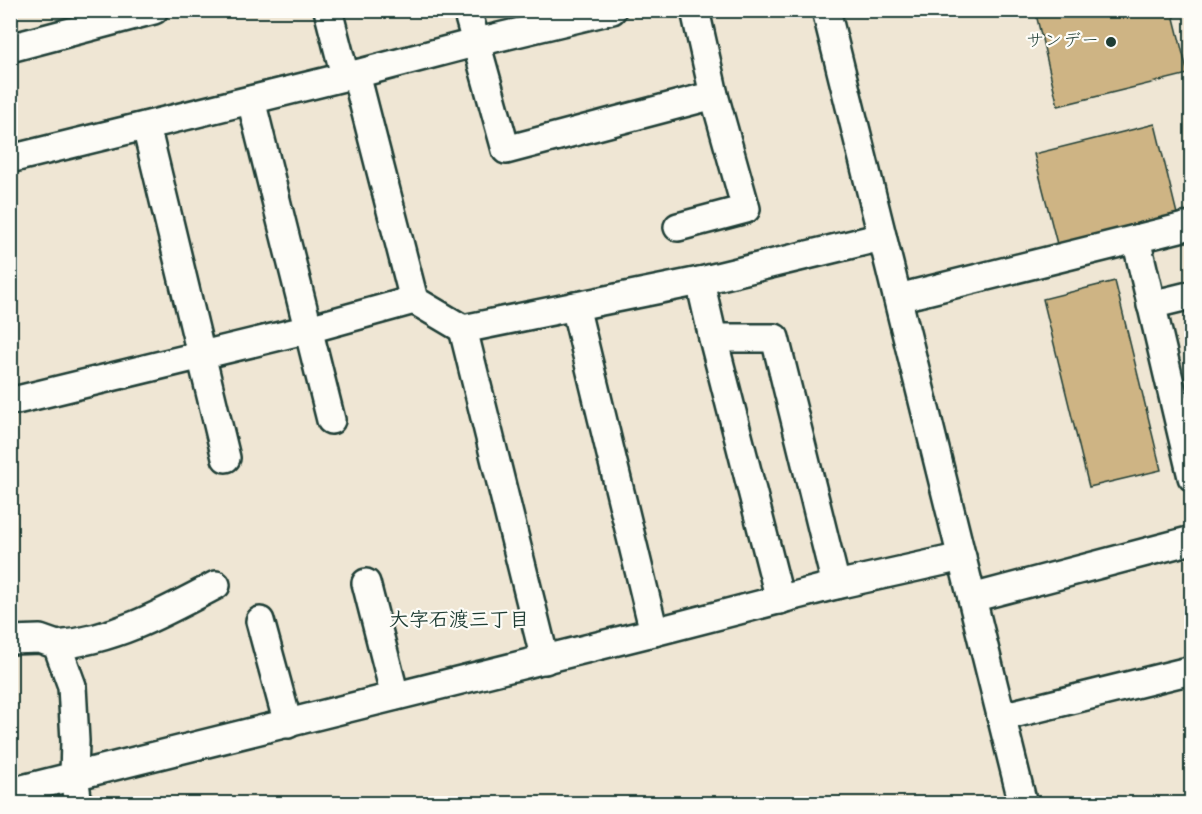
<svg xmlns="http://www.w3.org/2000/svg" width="1202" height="814" viewBox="0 0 1202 814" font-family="Dekko,'Klee One',sans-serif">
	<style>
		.building { fill: #ceb484; stroke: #1f3d34; stroke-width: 1.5 }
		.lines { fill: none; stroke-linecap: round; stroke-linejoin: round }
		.minor-casing { stroke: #1f3d34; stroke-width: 32 }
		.minor { stroke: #fdfcf7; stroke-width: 27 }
		.poi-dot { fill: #1f3d34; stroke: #fdfcf7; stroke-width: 2 }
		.labels { text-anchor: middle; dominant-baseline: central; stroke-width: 4.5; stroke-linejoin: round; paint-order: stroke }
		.poi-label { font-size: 18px; fill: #1f3d34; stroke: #fdfcf7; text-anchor: end }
		.neighbourhood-label { font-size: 20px; font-weight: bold; fill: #1f3d34; stroke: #fdfcf7 }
	</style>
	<rect width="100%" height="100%" fill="#efe6d4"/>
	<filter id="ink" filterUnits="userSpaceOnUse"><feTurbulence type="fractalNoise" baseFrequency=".0167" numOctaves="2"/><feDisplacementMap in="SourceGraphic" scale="12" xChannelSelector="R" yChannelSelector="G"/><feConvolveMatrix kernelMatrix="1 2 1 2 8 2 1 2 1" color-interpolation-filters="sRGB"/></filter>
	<g filter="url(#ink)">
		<g class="building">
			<path d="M1035,10h137l16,64 -130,32z"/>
			<path d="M1155,124l22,90 -120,30 -23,-90z"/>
			<path d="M1115,281l46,189 -72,17 -46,-188z"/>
		</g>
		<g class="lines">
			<g class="minor-casing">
				<g id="minor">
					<path d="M328,10l17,66"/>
					<path d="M467,10l39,140 208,-55"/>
					<path d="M826,10l197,794"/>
					<path d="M10,48l144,-38"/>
					<path d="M356,74l58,226 49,29 237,-48 182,-44"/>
					<path d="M251,100l80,320"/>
					<path d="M146,126l80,332"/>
					<path d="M10,159l346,-85 122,-32 134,-32"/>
					<path d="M678,227l68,-18 -32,-114 -19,-85"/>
					<path d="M1136,239l56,238"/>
					<path d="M700,281l13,57 67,262"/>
					<path d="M898,298l294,-73"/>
					<path d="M1151,305l41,-10"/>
					<path d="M575,306l79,326"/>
					<path d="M463,329l82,331"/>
					<path d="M713,338h62l61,247"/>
					<path d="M10,400h7l292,-71 105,-29"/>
					<path d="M366,583l29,113"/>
					<path d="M972,598l220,-58"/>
					<path d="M260,621l28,103"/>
					<path d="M10,640l30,-1 17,6 15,41 3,55 -1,35 4,28"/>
					<path d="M57,645c58,-5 108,-33 159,-60"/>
					<path d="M1001,717l191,-47"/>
					<path d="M10,792l644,-160 182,-47 126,-28"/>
				</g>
			</g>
			<use href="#minor" class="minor"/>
		</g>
	</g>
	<circle class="poi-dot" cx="1111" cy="42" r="6"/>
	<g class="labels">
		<g class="poi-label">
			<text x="1099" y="42">サンデー</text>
		</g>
		<g class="neighbourhood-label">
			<text x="459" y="622">大字石渡三丁目</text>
		</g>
	</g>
	<rect width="1202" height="814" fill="none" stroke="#fdfcf7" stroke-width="36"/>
	<rect x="18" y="18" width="1166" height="778" fill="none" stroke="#1f3d34" stroke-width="2" filter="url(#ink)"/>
</svg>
